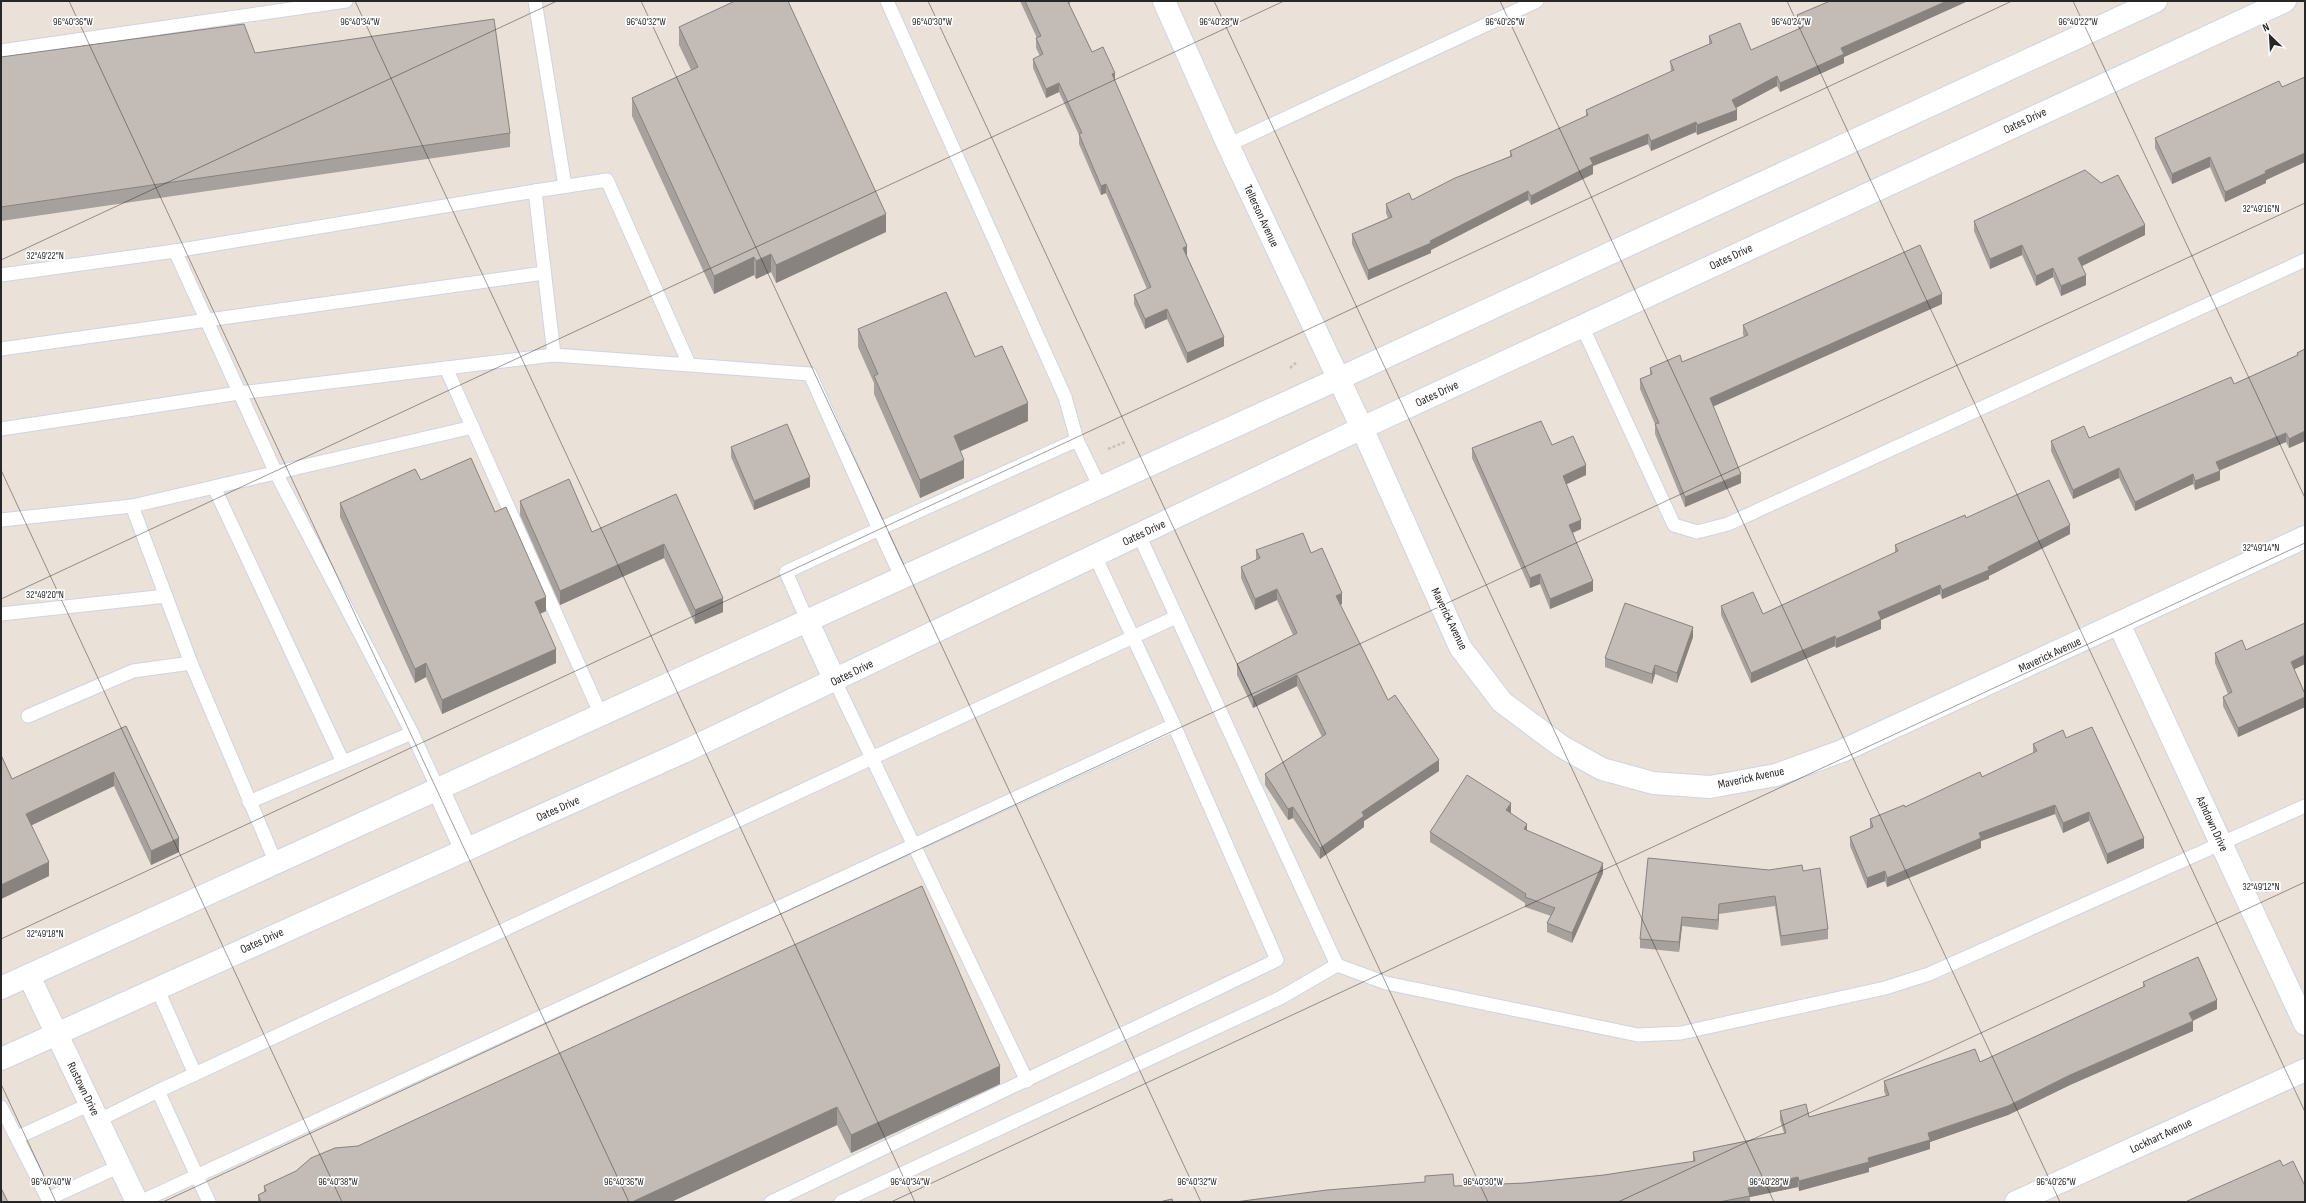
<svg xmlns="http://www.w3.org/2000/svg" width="2306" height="1203" viewBox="0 0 2306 1203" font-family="'Sofia Sans Condensed',sans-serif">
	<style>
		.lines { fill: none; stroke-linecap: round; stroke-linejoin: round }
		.lane-casing { stroke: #ced4e1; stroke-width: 15 }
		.street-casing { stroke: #ced4e1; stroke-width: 24 }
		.secondary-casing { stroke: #ced4e1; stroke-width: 24 }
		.path { stroke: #c3c3c3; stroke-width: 2.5; stroke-dasharray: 3 2; stroke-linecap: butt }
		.lane { stroke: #fff; stroke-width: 13 }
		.street { stroke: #fff; stroke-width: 22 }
		.secondary { stroke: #fff; stroke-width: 22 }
		.wall { fill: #a7a19d }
		.shaded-wall { fill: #88837f }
		.building { fill: #c2bbb6; stroke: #88837f }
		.ticks { fill: none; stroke: #272727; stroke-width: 1; stroke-opacity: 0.45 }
		.labels { text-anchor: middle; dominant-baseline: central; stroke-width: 3.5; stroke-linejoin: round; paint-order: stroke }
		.street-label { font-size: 12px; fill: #272727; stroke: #fff }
		.ticks-label { font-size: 10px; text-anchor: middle; fill: #272727; stroke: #fff; stroke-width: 3.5; stroke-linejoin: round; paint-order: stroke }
	</style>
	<rect width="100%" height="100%" fill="#eae1d9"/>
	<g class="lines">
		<g class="lane-casing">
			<g id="lane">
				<path d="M535,1l30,185"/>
				<path d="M887,1l178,396 12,43"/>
				<path d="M1,51l345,-50"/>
				<path d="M1228,145l309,-144"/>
				<path d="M1,275l174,-24"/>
				<path d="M1582,326l92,199 23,7 31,-8 577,-264"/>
				<path d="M1,349l543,-76"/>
				<path d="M689,364l-82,-184 -72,11 19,164 256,19 69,155 -93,43 21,48"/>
				<path d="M446,368l155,347"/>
				<path d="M1,429l238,-36 315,-38"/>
				<path d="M214,487l129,275"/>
				<path d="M1,520l131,-14"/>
				<path d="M1139,535l198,430 49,18 252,52 43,-2 204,-45 44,-14 376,-168"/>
				<path d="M902,578l-23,-49 198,-89 23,47"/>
				<path d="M1,614l165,-18"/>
				<path d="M191,663l-59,-157 341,-79"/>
				<path d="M28,716l105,-45 58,-8 85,200"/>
				<path d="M438,789l-26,-56 -136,-260 -101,-222 360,-60"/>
				<path d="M249,802l163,-69"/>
				<path d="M157,988l38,86 677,-316 -37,-77"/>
				<path d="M195,1074l-37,17 51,111"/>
				<path d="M1027,1081l-155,-323 304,-141"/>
				<path d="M1,1107l47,92"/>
				<path d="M99,1120l59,-29"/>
				<path d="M18,1137l72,-33"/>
				<path d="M50,1202l-2,-3 72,-33"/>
				<path d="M140,1202l1034,-477"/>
				<path d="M771,1202l506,-242 -103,-235 -79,-169"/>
				<path d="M841,1202l439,-204 57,-33"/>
			</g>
		</g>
		<g class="street-casing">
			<g id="street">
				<path d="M1164,1l64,144 134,283 98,219 42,55 59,44 41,23 51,14 57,4 66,-12 66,-24 463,-214"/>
				<path d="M2119,624l186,400"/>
				<path d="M29,976l108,226"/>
				<path d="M2016,1202l289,-132"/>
			</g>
		</g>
		<g class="secondary-casing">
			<g id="secondary">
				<path d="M807,620l28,61"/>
				<path d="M438,789l28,61"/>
				<path d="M1,988l1337,-609 818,-378"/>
				<path d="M1,1059l682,-307 679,-324 923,-427"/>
			</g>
		</g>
		<g class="path">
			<path d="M1290,368l7,-6"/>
			<path d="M1108,449l17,-7"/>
		</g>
		<use href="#lane" class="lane"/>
		<use href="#street" class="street"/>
		<use href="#secondary" class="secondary"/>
	</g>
	<g class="wall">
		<path d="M1020,1h50v5l22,46 23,29 72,174v1l37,90 -37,17 -20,-44 -22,10 -11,-25v-9l13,-6 -41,-96 -5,2 -22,-51v-9l-20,-43 -13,6 -13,-30v-9l7,-3 -4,-8v-10h1z"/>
		<path d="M1830,1h138l-124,56v6l-64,29 -3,-6 -41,22 1,12 -40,15 -1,-3 -45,19 -3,-7 -55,22v8l-62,31 -3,-5 -97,50v3l-63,27 -16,-36v-10l36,-16 -2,-5v-9l26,-4 98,-44v-5l76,-35v-6l85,-38 -1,-11 39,-17v-8l42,14 48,-21 -2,-5v-9z"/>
		<path d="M679,27l207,205 -110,51 -5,-11 -15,7 -2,-4 -40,19 -82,-178v-18l59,-28 -12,-25z"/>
		<path d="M255,53l255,80v14l-509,74v-164z"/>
		<path d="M2305,77v85l-39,18v3l-41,19 -15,-35 -38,17 -17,-36v-10l127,-51z"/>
		<path d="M1974,221l171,14 -63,31 4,19 -25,11 -8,-19 -17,9 -14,-31 -32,14 -16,-38z"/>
		<path d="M1942,304l-229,102 28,77 -56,24 -30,-73v-10l-15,-35v-10l10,-4v-7l32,-6 62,-25 -1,-3v-9z"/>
		<path d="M858,329l117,28 53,64 -68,30 4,27 -44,20 -46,-104v-11l-16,-36z"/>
		<path d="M2305,349v92l-16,7 -3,-6 -66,28v10l-25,10 -2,-6 -58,27 -16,-33 -46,21 -22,-48v-10l38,-3 145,-54 63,-29v-2z"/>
		<path d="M1552,445l34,30 -20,9 15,45 -8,4 20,58 -43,18 -10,-25 -10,4 -58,-130v-10z"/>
		<path d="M731,447l79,40 -56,23 -23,-53z"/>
		<path d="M421,480l74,32 51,99 -6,3 16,49 -114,51 -16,-37 -11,6 -75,-166v-14z"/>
		<path d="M676,494l47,118 -28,12 -31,-66 -104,47 -40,-90v-14l72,31z"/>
		<path d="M1966,518l104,16 -81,42v3l-47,20 -2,-5 -59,26v9l-45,19 -1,-2 -84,37 -30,-68v-9l42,8 132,-61v-8z"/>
		<path d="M1256,550l55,3 31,51 -2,1 48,95 51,71 -75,50v6l-44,32 -27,-41 -5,2 -23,-35v-11l57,-37 -25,-51 -44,22 -16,-33v-11l56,-29 -16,-35 -22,10 -14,-32v-11l15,-7z"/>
		<path d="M2304,614h1v50l-11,5 11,25v13l-67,30 -15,-31v-9l5,-3 -13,-31v-10l31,-3 58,-26z"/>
		<path d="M1693,637l-16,46 -22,-9 -3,10 -47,-17v-9z"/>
		<path d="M126,726l53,126 -28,13 -37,-79 -83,39 18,51 -48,23v-144l11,24z"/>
		<path d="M2066,738l78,110 -37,16 -18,-43 -26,12 -8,-19 -74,27v7l-94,39 -2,-6 -18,7 -17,-42v-9l20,-9v-9l35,-12 77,-30 51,-24v-9z"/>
		<path d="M1510,813l17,18 76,42 -31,70 -25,-11v-9l4,-7 -26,-9v-4l-95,-61v-10l81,-19z"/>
		<path d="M1769,870l34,1 25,58v10l-47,7 -6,-40 -56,8 -1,16 -36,-4 -3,26 -39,-4v-9z"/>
		<path d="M2143,982l74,27 -24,12v10l-123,54 -62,30 -78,27v7l-61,19v4l-70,19 -1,-4 -48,10v5h-515l219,-16 71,-3 79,-8 89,-13v-10l91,-19 -4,-13v-9l29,6 77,-21 -2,-5v-10l96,-19 163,-75z"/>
		<path d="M1000,1084l-149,69 -14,-28 -166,77h-413v-7l6,-3v-6z"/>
	</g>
	<g class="shaded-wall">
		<path d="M1947,1h21l-124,56v6l-64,29v-9l61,-35z"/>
		<path d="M1115,73v9l-3,-8z"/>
		<path d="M1777,76v10l-45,24v-10z"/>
		<path d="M1059,83v9l-13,6v-9z"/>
		<path d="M1737,110v10l-40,15v-10z"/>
		<path d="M1696,122v10l-45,19v-10z"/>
		<path d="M1648,134v10l-55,22v8l-62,31v-9l59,-38z"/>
		<path d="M2305,153v9l-39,18v3l-41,19v-10l40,-21z"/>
		<path d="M2210,157v10l-38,17v-10z"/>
		<path d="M1106,184v9l-5,2v-9z"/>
		<path d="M1528,191v9l-97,50v3l-63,27v-10l62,-29z"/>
		<path d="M886,214v18l-110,51v-18z"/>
		<path d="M2145,225v10l-67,33v-10z"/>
		<path d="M2022,245v10l-32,14v-10z"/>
		<path d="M1187,246v9l-4,2v-9z"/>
		<path d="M771,254v18l-15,7v-18z"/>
		<path d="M754,257v18l-40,19v-18z"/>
		<path d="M2053,268v9l-17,9v-10z"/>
		<path d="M2086,275v10l-25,11v-10z"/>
		<path d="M1942,294v10l-232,104v-10z"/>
		<path d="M1167,309v10l-22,10v-10z"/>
		<path d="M1224,337v9l-37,17v-10z"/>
		<path d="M1028,403v18l-74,33v-18z"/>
		<path d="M2305,431v10l-16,7v-9z"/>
		<path d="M2286,433v9l-70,30v-10z"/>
		<path d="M964,460v18l-44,20v-18z"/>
		<path d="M1586,465v10l-23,11v-10z"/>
		<path d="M2119,468v10l-46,21v-9z"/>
		<path d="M2220,471v9l-25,10v-9z"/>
		<path d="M1741,474v9l-56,24v-10z"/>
		<path d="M2193,474v10l-58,27v-9z"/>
		<path d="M810,477v10l-56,23v-9z"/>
		<path d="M1581,520v9l-12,5v-9z"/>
		<path d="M2070,525v9l-81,42v3l-47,20v-9z"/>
		<path d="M664,544v14l-104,47v-14z"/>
		<path d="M1540,574v10l-10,4v-10z"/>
		<path d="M1593,581v10l-43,18v-10z"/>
		<path d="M1940,585v9l-59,26v9l-45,19v-9l42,-27z"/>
		<path d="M1277,589v11l-22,10v-11z"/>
		<path d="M1342,593v11l-6,3v-11z"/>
		<path d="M546,597v14l-11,5v-14z"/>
		<path d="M723,598v14l-28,12v-14z"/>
		<path d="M1693,627v10l-16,46v-10z"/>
		<path d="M1835,636v10l-84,37v-10z"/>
		<path d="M556,649v14l-114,51v-14z"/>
		<path d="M2305,655v9l-14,7v-9z"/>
		<path d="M426,663v14l-11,6v-14z"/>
		<path d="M1655,665v9l-3,10v-10z"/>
		<path d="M1297,675v11l-44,22v-11z"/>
		<path d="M2305,697v10l-67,30v-9z"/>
		<path d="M1439,760v11l-75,50v6l-44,32v-11l42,-36z"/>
		<path d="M114,772v14l-88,42v-14z"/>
		<path d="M1511,803v10l-5,7v-10z"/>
		<path d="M2055,805v9l-74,27v7l-94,39v-9l92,-45z"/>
		<path d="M1293,807v11l-5,2v-11z"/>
		<path d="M2089,812v9l-26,12v-10z"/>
		<path d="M1527,824v10l-3,-5z"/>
		<path d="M179,838v14l-28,13v-14z"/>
		<path d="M2144,838v10l-37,16v-10z"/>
		<path d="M49,862v14l-48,23v-14z"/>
		<path d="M1603,863v10l-31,70v-10z"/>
		<path d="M1885,871v10l-18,7v-10z"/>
		<path d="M1719,904v10l-1,16v-10z"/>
		<path d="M1682,917v9l-3,26v-10z"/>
		<path d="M2217,1000v9l-28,13v-9z"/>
		<path d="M2193,1021v10l-123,54 -62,30 -78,27v7l-61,19v4l-70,19v-10l129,-48 142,-58z"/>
		<path d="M1000,1066v18l-149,69v-18z"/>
		<path d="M837,1107v18l-166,77h-39z"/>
		<path d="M1798,1177v10l-48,10 -2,-9z"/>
	</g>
	<g class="building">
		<path d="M735,1h53l98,213 -110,51 -5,-11 -15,7 -2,-4 -40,19 -82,-178 66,-31 -19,-40z"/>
		<path d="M1025,1h45l-2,1 24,50 11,-5 12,26 -3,1 75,172 -4,2 41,89 -37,16 -20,-44 -22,10 -11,-24 17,-8 -45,-103 -5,2 -22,-52 3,-1 -23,-50 -13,6 -13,-30 10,-5 -7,-16 5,-2z"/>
		<path d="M1830,1h117l-106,47 3,6 -64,29 -3,-7 -45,24 5,10 -40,15 -1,-3 -45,19 -3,-7 -58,24 3,6 -62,32 -3,-5 -98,50 1,2 -63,27 -16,-36 40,-17 -6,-13 23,-11 3,7 43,-22 57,-22 -2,-5 78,-36 -2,-5 88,-40 -4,-9 42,-18 -3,-7 31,-13 11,27 52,-23 -6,-12z"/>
		<path d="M494,19l16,114 -509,74v-150l243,-33 11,29z"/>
		<path d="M2305,77v76l-40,18 1,2 -41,19 -15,-35 -38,17 -17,-36 124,-57 3,6z"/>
		<path d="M2085,170l16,13 17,-8 27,50 -67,33 8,17 -25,11 -8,-18 -17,8 -14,-31 -32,14 -16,-38z"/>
		<path d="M1920,245l22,49 -232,104 31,76 -56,23 -30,-73 4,-1 -19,-44 12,-5 -2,-6 30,-13 2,7 66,-27 -5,-10z"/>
		<path d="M946,292l29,65 27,-11 26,57 -74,33 10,24 -44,20 -46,-104 4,-2 -20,-45z"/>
		<path d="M2305,349v82l-16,8 -3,-6 -70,29 4,9 -25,10 -2,-7 -58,28 -16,-34 -46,22 -22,-49 33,-15 5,12 142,-61 3,7 64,-29 -1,-2z"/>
		<path d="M1541,421l11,24 21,-9 13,29 -23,11 18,44 -12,5 24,56 -43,18 -10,-25 -10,4 -58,-130z"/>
		<path d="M787,424l23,53 -56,24 -23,-54z"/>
		<path d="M471,458l24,54 11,-5 40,90 -11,5 21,47 -114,51 -16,-37 -11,6 -75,-166 75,-34 6,11z"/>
		<path d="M569,479l23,53 84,-38 47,104 -28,12 -31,-66 -104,47 -40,-90z"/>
		<path d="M2049,480l21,45 -82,42 1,3 -47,20 -2,-5 -62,27 3,7 -45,20 -1,-3 -84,37 -30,-67 32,-14 10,22 135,-63 -3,-6 70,-30 1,3z"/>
		<path d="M1303,533l8,20 11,-5 20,45 -6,3 52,104 7,-5 44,65 -77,52 2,4 -44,32 -27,-41 -5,2 -23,-35 61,-40 -29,-59 -44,22 -16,-33 60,-31 -20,-44 -22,10 -14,-32 19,-9 -4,-8z"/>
		<path d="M1625,603l68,24 -16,46 -22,-8 -3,9 -47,-16z"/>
		<path d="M2305,623v32l-14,7 14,32v3l-67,31 -15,-31 9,-5 -17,-39 27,-13 4,10z"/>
		<path d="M126,726l53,112 -28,13 -37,-79 -88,42 23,48 -48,23v-130l11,24z"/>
		<path d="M2092,727l52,111 -37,16 -18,-42 -26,11 -8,-18 -76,28 2,5 -94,40 -2,-7 -18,7 -17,-41 23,-10 -3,-8 34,-14 1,2 75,-35 2,5 55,-26 -4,-7 30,-14 3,8z"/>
		<path d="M1467,775l44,28 -5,7 21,14 -3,5 79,34 -31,70 -25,-10 8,-15 -30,-11 1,-3 -96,-62z"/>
		<path d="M1648,858l121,12 33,-5 1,6 17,-3 8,61 -47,7 -6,-40 -56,8 -1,16 -36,-3 -3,25 -39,-3z"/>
		<path d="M922,886l78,180 -149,69 -14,-28 -205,95h-371l-3,-7 8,-4 -2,-5 32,-15 15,-13 24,-10 23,-2z"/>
		<path d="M2198,957l19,43 -28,13 4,8 -123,54 -62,31 -80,27 2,7 -62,18 1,4 -70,19 -1,-4 -50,11 2,8 -31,6h-484l92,-12 98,-8v-6l28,-2 1,12 71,-3 79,-8 91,-14 -2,-9 93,-19 -6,-22 26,-7 3,13 80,-22 -5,-14 91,-32 5,13 165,-76 -2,-4z"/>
		<path d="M2280,1160l3,6 10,-5 12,25v16h-120z"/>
		<path d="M1,1188l7,14h-7z"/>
		<path d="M1172,1199l1,3h-14z"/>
	</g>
	<path class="ticks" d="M69,1l560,1201M355,1l560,1201M641,1l560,1201M928,1l560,1201M1214,1l560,1201M1500,1l560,1201M1787,1l518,1111M2073,1l232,497M1,260l556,-259M1,470l341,732M1,599l1283,-598M1,939l2011,-938M1,1084l55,118M163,1202l2142,-999M891,1202l1414,-659M1618,1202l687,-320"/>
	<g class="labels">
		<g class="street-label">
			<text transform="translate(2025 121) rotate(-25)">Oates Drive</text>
			<text transform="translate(1261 216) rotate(65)">Tellerson Avenue</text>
			<text transform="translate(1731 257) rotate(-25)">Oates Drive</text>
			<text transform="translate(1437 394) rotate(-25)">Oates Drive</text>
			<text transform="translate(1144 533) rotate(-25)">Oates Drive</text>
			<text transform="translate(1449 619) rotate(64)">Maverick Avenue</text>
			<text transform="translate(2050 655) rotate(-25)">Maverick Avenue</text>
			<text transform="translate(852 673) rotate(-26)">Oates Drive</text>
			<text transform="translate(1751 778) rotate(-12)">Maverick Avenue</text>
			<text transform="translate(558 809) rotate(-24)">Oates Drive</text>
			<text transform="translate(2212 824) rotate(65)">Ashdown Drive</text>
			<text transform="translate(262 941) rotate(-24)">Oates Drive</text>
			<text transform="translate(83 1089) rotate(64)">Rustown Drive</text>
			<text transform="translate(2161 1136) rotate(-25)">Lockhart Avenue</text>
		</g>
	</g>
	<g class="ticks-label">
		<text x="73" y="25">96°40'36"W</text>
		<text x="360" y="25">96°40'34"W</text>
		<text x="646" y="25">96°40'32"W</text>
		<text x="932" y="25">96°40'30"W</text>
		<text x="1219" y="25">96°40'28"W</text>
		<text x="1505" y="25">96°40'26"W</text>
		<text x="1791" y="25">96°40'24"W</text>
		<text x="2078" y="25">96°40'22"W</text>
		<text x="2261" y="212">32°49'16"N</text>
		<text x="45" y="259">32°49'22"N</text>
		<text x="2261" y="551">32°49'14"N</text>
		<text x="45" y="598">32°49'20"N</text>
		<text x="2261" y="890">32°49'12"N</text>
		<text x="45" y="937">32°49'18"N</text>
		<text x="51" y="1185">96°40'40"W</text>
		<text x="338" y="1185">96°40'38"W</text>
		<text x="624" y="1185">96°40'36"W</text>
		<text x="910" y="1185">96°40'34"W</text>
		<text x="1197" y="1185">96°40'32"W</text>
		<text x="1483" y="1185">96°40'30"W</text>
		<text x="1769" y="1185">96°40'28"W</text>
		<text x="2056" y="1185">96°40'26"W</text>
	</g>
	<rect width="2306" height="1203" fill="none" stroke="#272727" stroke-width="4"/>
	<g transform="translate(2270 36) rotate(335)" stroke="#ffffff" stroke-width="3" paint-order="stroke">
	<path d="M0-3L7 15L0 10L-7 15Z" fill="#272727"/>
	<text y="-6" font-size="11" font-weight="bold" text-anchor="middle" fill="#272727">N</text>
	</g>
</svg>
